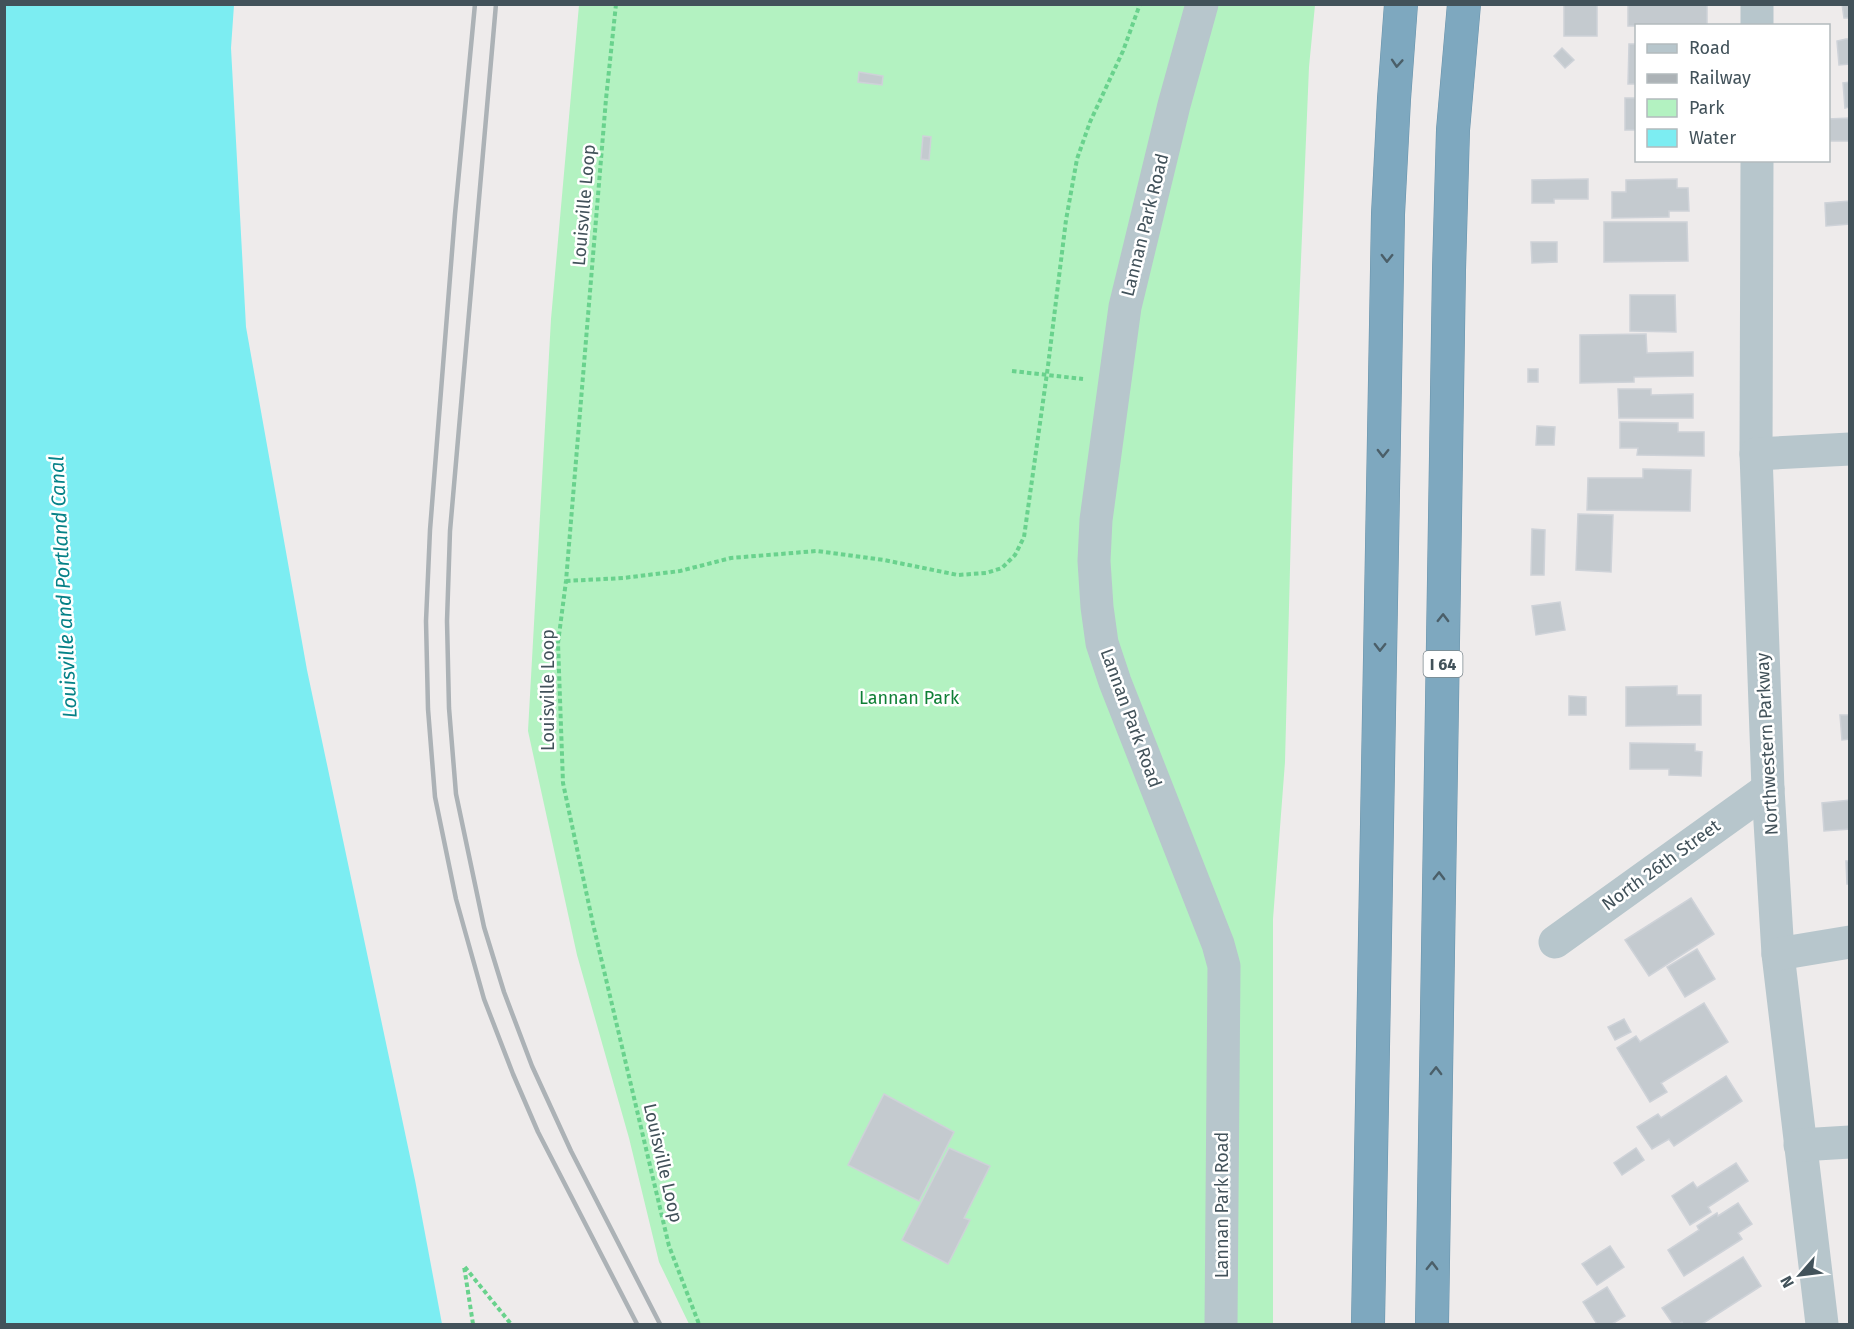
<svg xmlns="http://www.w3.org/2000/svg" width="1854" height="1329" viewBox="0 0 1854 1329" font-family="'Fira Sans',sans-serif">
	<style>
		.green { fill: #b3f2c1 }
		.water { fill: #7cedf2 }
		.building { fill: #c4cacf; stroke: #ced2d8; stroke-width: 1.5 }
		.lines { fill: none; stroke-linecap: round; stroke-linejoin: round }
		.highway-casing { stroke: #6993ab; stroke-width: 34 }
		.path { stroke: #69d28d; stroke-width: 4; stroke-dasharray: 4.5 3; stroke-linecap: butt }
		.minor { stroke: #b7c6cc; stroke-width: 33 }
		.highway { stroke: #7ea8bf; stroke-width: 33 }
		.rail { stroke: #acb2b6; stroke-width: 4.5 }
		.oneway { stroke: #4b5f69 }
		.labels { text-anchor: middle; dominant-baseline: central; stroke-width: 5; stroke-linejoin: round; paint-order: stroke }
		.shield { fill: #fff; stroke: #7b868c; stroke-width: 1.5 }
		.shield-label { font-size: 16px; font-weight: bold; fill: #42525a }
		.street-label { font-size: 18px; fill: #42525a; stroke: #fff }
		.park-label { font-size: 18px; fill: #0f7f35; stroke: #fff }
		.water-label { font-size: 20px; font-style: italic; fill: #058187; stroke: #fff }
	</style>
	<rect width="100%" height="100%" fill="#eeebeb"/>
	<path class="green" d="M579,5h736l-6,62 -16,385 -8,310 -12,157v405h-584l-30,-62 -30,-124 -52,-183 -49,-224 23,-412z"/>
	<path class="water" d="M5,4l229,1 -3,43 15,279 61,343 108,510 27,144h-437z"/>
	<g class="building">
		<rect x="1564" y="4" width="33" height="32"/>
		<rect x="1628" y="4" width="79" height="22"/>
		<path d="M1842,4h8v14h-6z"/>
		<path d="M1846,39h4v25l-11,1 -2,-24z"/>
		<path d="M1629,44h7v40h-8z"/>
		<path d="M1562,48l12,12 -9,8 -11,-12z"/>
		<path d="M859,72l24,4 -1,9 -24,-3z"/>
		<path d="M1850,82v25l-5,1 -2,-25z"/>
		<rect x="1625" y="98" width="11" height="32"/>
		<path d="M1850,118v23h-22v-22z"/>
		<path d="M923,136l8,1 -2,23 -8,-1z"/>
		<path d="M1588,179v20h-34v4h-22v-23z"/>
		<path d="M1677,179v9h11l1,23h-20v6l-57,1v-26h14v-12z"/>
		<path d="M1850,201v23l-24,2 -1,-23z"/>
		<path d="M1604,222h83l1,39 -84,1z"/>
		<path d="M1531,242h26v20l-25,1z"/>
		<path d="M1630,295h45l1,37 -46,-1z"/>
		<path d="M1646,334l1,19 46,-1v24l-59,1v5l-54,1v-48z"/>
		<rect x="1528" y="369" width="10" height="13"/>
		<path d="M1618,389h33v6l42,-1v24h-74z"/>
		<path d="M1620,422l58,1v9h26v24l-67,-1 1,-7h-18z"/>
		<path d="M1537,426l18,1 -1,18h-18z"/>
		<path d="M1643,469l48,1 -1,41 -103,-1 1,-32h55z"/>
		<path d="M1578,514l35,1 -2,57 -35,-2z"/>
		<path d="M1532,529l13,1 -1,45h-13z"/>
		<path d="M1560,602l5,28 -29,5 -4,-29z"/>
		<path d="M1677,686v9h24v30l-75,1v-39z"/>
		<path d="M1569,696l17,1v18h-17z"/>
		<path d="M1840,715h10v24l-8,1z"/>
		<path d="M1630,743l65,1v7l7,1 -1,24 -32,-1v-6h-39z"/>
		<path d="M1850,800v29l-26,2 -2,-28z"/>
		<path d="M1846,861h4v23h-3z"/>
		<path d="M1691,898l23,36 -65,42 -24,-36z"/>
		<path d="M1697,949l18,30 -30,18 -18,-30z"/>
		<path d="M1704,1003l24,39 -67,41 6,9 -17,10 -33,-54 19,-12 4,6z"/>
		<path d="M1624,1019l7,13 -16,8 -7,-13z"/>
		<path d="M1726,1076l16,25 -68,45 -5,-7 -17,10 -15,-22 21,-13 3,4z"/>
		<path d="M884,1094l70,38 -35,69 -71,-36z"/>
		<path d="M949,1148l41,18 -26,52 6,2 -22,44 -46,-24z"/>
		<path d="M1636,1148l8,12 -22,15 -8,-12z"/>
		<path d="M1736,1163l12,18 -40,26 3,5 -21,13 -18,-29 21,-14 4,6z"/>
		<path d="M1738,1203l14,21 -14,9 4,6 -58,37 -16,-26 31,-20 -2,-4 20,-13 1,3z"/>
		<path d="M1610,1246l14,21 -27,18 -15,-21z"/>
		<path d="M1743,1257l18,29 -59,38h-19l-1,-2 -3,2h-6l-11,-16z"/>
		<path d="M1607,1287l18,29 -13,8h-15l-14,-22z"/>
	</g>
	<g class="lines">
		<g class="highway-casing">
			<g id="highway">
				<path d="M1368,1324l20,-1110 6,-115 7,-95"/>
				<path d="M1432,1324l17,-1054 4,-140 11,-126"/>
			</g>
		</g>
		<g class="path">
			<path d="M616,4l-10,95 -40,482 -8,62 5,140 30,141 76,322 30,78"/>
			<path d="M1012,371l71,8"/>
			<path d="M566,581l57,-3 57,-7 51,-13 86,-7 67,9 74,15 28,-2 16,-5 13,-13 9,-18 24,-171 18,-146 11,-61 13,-37 33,-71 17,-47"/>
			<path d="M473,1324l-9,-58 47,58"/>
		</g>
		<g class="minor">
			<path d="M1202,4l-28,101 -49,202 -29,213 -2,41 3,46 5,36 13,39 103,262 6,22 -3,358"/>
			<path d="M1757,26v-22"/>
			<path d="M1757,160l-1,294 12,335 10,165 44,370"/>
			<path d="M1756,454l94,-5"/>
			<path d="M1555,942l213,-153"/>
			<path d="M1778,954l72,-12"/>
			<path d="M1800,1145l50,-3"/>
		</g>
		<use href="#highway" class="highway"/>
		<g class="rail">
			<path d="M475,4l-20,210 -25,316 -4,91 2,88 7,88 21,102 28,100 29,75 25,58 99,192"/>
			<path d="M496,4l-46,527 -3,90 2,87 7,86 28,133 20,65 28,74 39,85 89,173"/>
		</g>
	</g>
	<defs><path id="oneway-chevron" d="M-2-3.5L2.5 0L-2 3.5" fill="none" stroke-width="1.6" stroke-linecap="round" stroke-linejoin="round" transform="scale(1.5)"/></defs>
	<g class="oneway">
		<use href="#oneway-chevron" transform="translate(1397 63) rotate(94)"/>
		<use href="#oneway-chevron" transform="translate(1387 258) rotate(91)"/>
		<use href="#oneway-chevron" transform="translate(1383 453) rotate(91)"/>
		<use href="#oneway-chevron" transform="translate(1443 618) rotate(-89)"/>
		<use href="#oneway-chevron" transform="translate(1380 647) rotate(91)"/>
		<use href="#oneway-chevron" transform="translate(1439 876) rotate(-89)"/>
		<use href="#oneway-chevron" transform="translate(1436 1071) rotate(-89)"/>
		<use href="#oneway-chevron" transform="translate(1432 1266) rotate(-89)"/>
	</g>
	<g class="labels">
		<rect class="shield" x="1423.5" y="651" width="39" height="26" rx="4.5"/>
		<g class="shield-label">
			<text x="1443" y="664">I 64</text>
		</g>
		<g class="street-label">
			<text transform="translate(584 205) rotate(-85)">Louisville Loop</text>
			<text transform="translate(1145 225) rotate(-76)">Lannan Park Road</text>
			<text transform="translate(548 690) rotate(-90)">Louisville Loop</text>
			<text transform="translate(1131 718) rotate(70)">Lannan Park Road</text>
			<text transform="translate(1767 744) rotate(-93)">Northwestern Parkway</text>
			<text transform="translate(1661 865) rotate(-36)">North 26th Street</text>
			<text transform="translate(663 1163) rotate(77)">Louisville Loop</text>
			<text transform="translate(1222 1205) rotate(-90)">Lannan Park Road</text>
		</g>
		<g class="park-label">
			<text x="909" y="698">Lannan Park</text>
		</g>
		<g class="water-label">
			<text transform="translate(63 587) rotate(-93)">Louisville and Portland Canal</text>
		</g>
	</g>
	<rect width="1854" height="1329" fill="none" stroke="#42525a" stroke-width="12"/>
	<rect x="1635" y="24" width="195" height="138" fill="#ffffff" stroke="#b3babd" stroke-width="1.5"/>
	<rect x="1647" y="44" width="30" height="9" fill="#b7c6cc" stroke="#b3babd" stroke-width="1.5"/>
	<text x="1689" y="54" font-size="18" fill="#42525a">Road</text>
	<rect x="1647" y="74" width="30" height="9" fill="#acb2b6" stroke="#b3babd" stroke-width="1.5"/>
	<text x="1689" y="84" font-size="18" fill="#42525a">Railway</text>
	<rect x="1647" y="99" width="30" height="18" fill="#b3f2c1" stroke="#b3babd" stroke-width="1.5"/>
	<text x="1689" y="114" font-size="18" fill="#42525a">Park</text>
	<rect x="1647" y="129" width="30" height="18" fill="#7cedf2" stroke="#b3babd" stroke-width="1.5"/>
	<text x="1689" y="144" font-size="18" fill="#42525a">Water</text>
	<g transform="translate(1800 1275) rotate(242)" stroke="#ffffff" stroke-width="4.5" paint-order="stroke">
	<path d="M0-4.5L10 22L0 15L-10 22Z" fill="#42525a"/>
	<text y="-9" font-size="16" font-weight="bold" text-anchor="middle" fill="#42525a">N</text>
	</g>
</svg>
